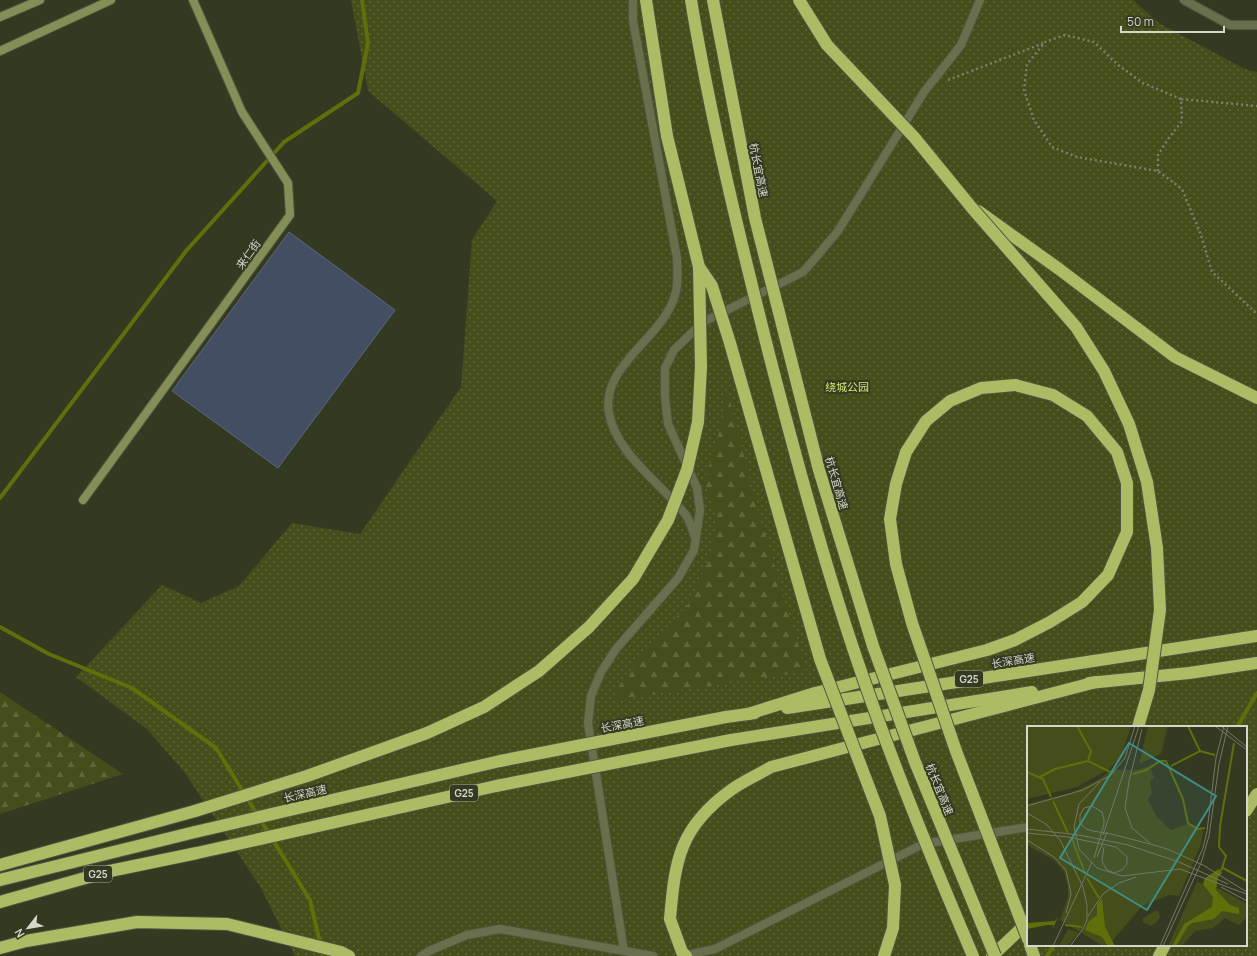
<svg xmlns="http://www.w3.org/2000/svg" width="1257" height="956" viewBox="0 0 1257 956" font-family="Manrope,'Noto Sans SC',sans-serif">
	<style>
		.grass { fill: url(#grass-dots); fill-rule: evenodd }
		.forest { fill: url(#forest-firs) }
		.lines { fill: none; stroke-linecap: round; stroke-linejoin: round }
		.stream { stroke: #616f0b; stroke-width: 4 }
		.building { fill: #434e63; stroke: #5c677d }
		.street-casing { stroke: #515540; stroke-width: 10 }
		.secondary-casing { stroke: #515540; stroke-width: 10 }
		.highway-casing { stroke: #515540; stroke-width: 14 }
		.path { stroke: #7b7f6d; stroke-width: 2.5; stroke-dasharray: 2 3; stroke-linecap: butt }
		.street { stroke: #686f4d; stroke-width: 8 }
		.secondary { stroke: #838f57; stroke-width: 8 }
		.highway { stroke: #abbc64; stroke-width: 12 }
		.highway-bridge-casing { stroke: #515540; stroke-width: 14; stroke-linecap: butt }
		.highway-bridge { stroke: #abbc64; stroke-width: 12 }
		.labels { text-anchor: middle; dominant-baseline: central; stroke-width: 4; stroke-linejoin: round; paint-order: stroke }
		.shield { fill: #343922; stroke: #a4a898; stroke-width: 1 }
		.shield-label { font-size: 10px; font-weight: bold; fill: #d4d7ca }
		.street-label { font-size: 11px; fill: #d4d7ca; stroke: #343922 }
		.park-label { font-size: 11px; fill: #d0e770; stroke: #343922 }
		.inset-river { fill: none; stroke: #616f0b; stroke-width: 2 }
		.inset-road { fill: none; stroke: #747865; stroke-width: 1 }
		.view { fill: #408e85; fill-opacity: 0.15; stroke: #408e85; stroke-width: 2 }
		.inset-edge { fill: none; stroke: #d4d7ca; stroke-width: 2 }
	</style>
	<defs>
		<pattern id="grass-dots" width="8" height="8" patternUnits="userSpaceOnUse"><rect width="8" height="8" fill="#454d1b"/><path d="M2 2h.1M6 6h.1" fill="none" stroke="#5f663b" stroke-width="1.8" stroke-linecap="round"/></pattern>
		<pattern id="forest-firs" width="22" height="20" patternUnits="userSpaceOnUse"><rect width="22" height="20" fill="#454d1b"/><path d="M5 1l3.5 6h-7zM16 11l3.5 6h-7z" fill="#5f663b"/></pattern>
	</defs>
	<rect width="100%" height="100%" fill="#343922"/>
	<path class="grass" d="M351,0h782l26,23 86,46 12,3v884h-962l-34,-68 -76,-115 -38,-44 -71,-52 86,-92 39,18 38,-17 53,-63 68,11 101,-147 11,-147 25,-39 -129,-110zM1028,727h218v218h-218z"/>
	<g class="forest">
		<path d="M727,388l29,116 50,167 -195,30 12,-22 31,-38 36,-39 21,-50 6,-32 -13,-39 13,-39z"/>
		<path d="M0,692l123,82 -123,40z"/>
	</g>
	<g class="lines">
		<g class="stream">
			<path d="M0,498l186,-247 98,-109 74,-49 10,-50 -6,-43"/>
			<path d="M0,627l49,27 83,34 84,60 94,152 13,56"/>
			<path d="M1237,727l20,-34"/>
			<path d="M1047,956l7,-11"/>
		</g>
	</g>
	<path class="building" d="M289,232l106,78 -117,158 -106,-77z"/>
	<g class="lines">
		<g class="street-casing">
			<g id="street">
				<path d="M633,0v21l44,237c0,12 2,25 -2,37 -11,42 -75,71 -66,118 7,41 53,71 76,101 5,6 7,16 10,23"/>
				<path d="M1184,0l46,25h27"/>
				<path d="M624,951l-36,-228 3,-27 10,-24 15,-23 62,-71 16,-28 6,-40 -3,-22 -29,-64 -3,-27v-29l9,-18 29,-28 100,-50 14,-16 21,-25 86,-139 37,-47 19,-45"/>
				<path d="M421,956l10,-6 36,-15 33,-6 153,27"/>
				<path d="M682,956l33,-7 208,-105 105,-17"/>
			</g>
		</g>
		<g class="secondary-casing">
			<g id="secondary">
				<path d="M0,17l40,-17"/>
				<path d="M0,51l111,-51"/>
				<path d="M83,500l207,-285 -2,-32 -46,-71 -49,-112"/>
			</g>
		</g>
		<g class="highway-casing">
			<g id="highway">
				<path d="M646,0l21,136"/>
				<path d="M978,211l81,58 116,88 82,41"/>
				<path d="M1089,683l100,-10 68,-10"/>
				<path d="M787,708l470,-72"/>
				<path d="M748,714l67,-21 172,-43 28,-10 35,-18 32,-20 26,-27 19,-43v-49l-10,-31 -30,-36 -34,-21 -38,-10"/>
				<path d="M726,717l29,-4"/>
				<path d="M731,740l301,-48"/>
				<path d="M0,865l195,-54"/>
				<path d="M0,880l195,-48"/>
				<path d="M0,902l110,-31 87,-18"/>
				<path d="M670,919c5,-60 10,-92 61,-129 12,-9 27,-15 40,-23l325,-85"/>
				<path d="M1030,945l4,11"/>
				<path d="M0,948l26,-7 111,-19 90,2 114,28 8,4"/>
				<path d="M992,956l36,-34"/>
				<path d="M1159,956l6,-11"/>
			</g>
		</g>
		<g class="path">
			<path d="M948,80l96,-37"/>
			<path d="M1181,99l-38,-16 -25,-18 -24,-23 -29,-7 -20,7 -18,22 -3,26 10,30 18,27 25,10 81,14 24,18 19,46 11,37 45,42"/>
			<path d="M1158,171v-16l10,-16 14,-18 -1,-22 76,7"/>
		</g>
		<use href="#street" class="street"/>
		<use href="#secondary" class="secondary"/>
		<use href="#highway" class="highway"/>
		<g class="highway-bridge-casing">
			<g id="highway-bridge">
				<path d="M691,0c20,121 49,239 79,358 26,100 53,201 86,299 34,101 75,201 117,299"/>
				<path d="M713,0l42,218 64,252 54,176 42,116 80,194"/>
				<path d="M799,0l28,45 87,92 58,71 104,119 28,44 25,53 18,58 10,66 3,62 -11,80 -11,37"/>
				<path d="M667,136l32,131 13,19 18,57 90,316 60,157 15,69 -2,43 -9,28"/>
				<path d="M1015,385l-34,3 -31,13 -24,20 -20,31 -10,32 -6,35 6,45 16,59 44,128 72,188"/>
				<path d="M195,811l112,-35 120,-43 57,-26 55,-36 50,-44 44,-48 35,-59 19,-50 11,-48 3,-55 -2,-100"/>
				<path d="M1246,811l11,-17"/>
				<path d="M195,832l305,-71 226,-44"/>
				<path d="M197,853l299,-67 235,-46"/>
				<path d="M670,919l12,33 4,4"/>
			</g>
		</g>
		<use href="#highway-bridge" class="highway-bridge"/>
	</g>
	<g class="labels">
		<g class="shield">
			<rect x="955" y="671" width="28" height="16" rx="3"/>
			<rect x="450" y="785" width="28" height="16" rx="3"/>
			<rect x="84" y="866" width="28" height="16" rx="3"/>
		</g>
		<g class="shield-label">
			<text x="969" y="679">G25</text>
			<text x="464" y="793">G25</text>
			<text x="98" y="874">G25</text>
		</g>
		<g class="street-label">
			<text transform="translate(759 170) rotate(79)">杭长宜高速</text>
			<text transform="translate(248 254) rotate(-54)">来仁街</text>
			<text transform="translate(837 483) rotate(74)">杭长宜高速</text>
			<text transform="translate(1013 660) rotate(-9)">长深高速</text>
			<text transform="translate(622 724) rotate(-11)">长深高速</text>
			<text transform="translate(940 789) rotate(68)">杭长宜高速</text>
			<text transform="translate(305 793) rotate(-13)">长深高速</text>
		</g>
		<g class="park-label">
			<text x="847" y="386">绕城公园</text>
		</g>
	</g>
	<g transform="translate(1027 726)">
		<rect width="220" height="220" fill="#343922"/>
		<path d="M0,0h104l-10,31 -12,12 -32,18 -50,12zM123,40l4,12 -4,3 2,13 -4,5 8,17 15,14 17,-6 15,6 -2,14 -22,52 -10,-1 -27,11 -34,40h-5l-43,-26 8,-23v-12l-4,-13 -10,-12 -27,-15v-41l46,-12 27,-13 11,-9h25zM170,156l23,7 27,15v13l-8,8 -14,-7 -12,10 -18,3 -13,15h-14zM128,185h4l1,7 -6,6 -3,2 -8,-4v-4z" fill="#454d1b"/>
		<path d="M55,0h44l-5,20 -12,23 -16,-9 3,-10zM121,0h20l-7,28 -22,10zM92,87l8,17 14,11 -30,-9zM41,203l11,4 -12,13h-8z" fill="#454d1b"/>
		<path d="M192,143l3,4 -4,4 -2,13 14,15 9,3v6l-17,-3 -8,8 -22,4 -4,3 -12,20h-4l12,-22 28,-17 1,-10 -10,-13 2,-6zM75,173l3,28 10,19h-7l-6,-9 -17,-7 3,-8 9,-7v-11zM31,191l-5,11v-3h-6l-20,4v-6l28,-2z" fill="#616f0b"/>
		<path class="inset-river" d="M50,0l14,25 -3,10M161,0l12,25M144,40l29,-15 15,4M0,46l16,7 8,18M106,48l13,-4 14,-9h6l17,38 5,24 10,6 7,-1M13,51l15,-8 33,-8 22,11M26,75l15,32M45,113l13,34M196,142l24,13M194,145l5,-15 -7,-9 1,-21 14,-83M60,152l12,20M38,199l17,2"/>
		<path class="inset-road" d="M188,0l32,24M194,0l26,21M115,3l-13,52 -4,27 7,20 18,15M73,56l-21,22 -5,23 5,22 18,19 25,8 58,-7 66,25M0,80l56,-16 28,-15 14,-17 10,-32M0,87l19,11 14,16 23,47 4,18v15l-4,9 -13,17M0,103l52,6 49,10 51,17 49,22M0,107l41,4 48,10 11,10v7l-5,6 -8,3 -8,-4 -4,-8 2,-14M76,109l36,-109M0,114l27,17 12,13 5,24 -5,19M70,131l10,-25M67,132l10,-34v-5l-2,-7 -10,-6 -8,2 -4,7v8l6,6 7,2 18,3 43,11 13,4 36,16 44,27M194,161l26,14M61,190l15,-22 16,-11 17,-6M26,220l39,-84M133,220l43,-98 4,-17 9,-73 8,-32M136,220l38,-83 8,-27 10,-72 9,-38"/>
		<path class="view" d="M102,17l87,53 -69,114 -87,-52z"/>
		<rect width="220" height="220" class="inset-edge"/>
	</g>
	<g transform="translate(28 928) rotate(239)" stroke="#343922" stroke-width="3" paint-order="stroke">
	<path d="M0-3L7 15L0 10L-7 15Z" fill="#d4d7ca"/>
	<text y="-6" font-size="11" font-weight="bold" text-anchor="middle" fill="#d4d7ca">N</text>
	</g>
	<path d="M1121 26v6h103v-6" fill="none" stroke="#d4d7ca" stroke-width="2"/>
	<text x="1127" y="26" font-size="12" fill="#d4d7ca" stroke="#343922" stroke-width="3" paint-order="stroke">50 m</text>
</svg>
